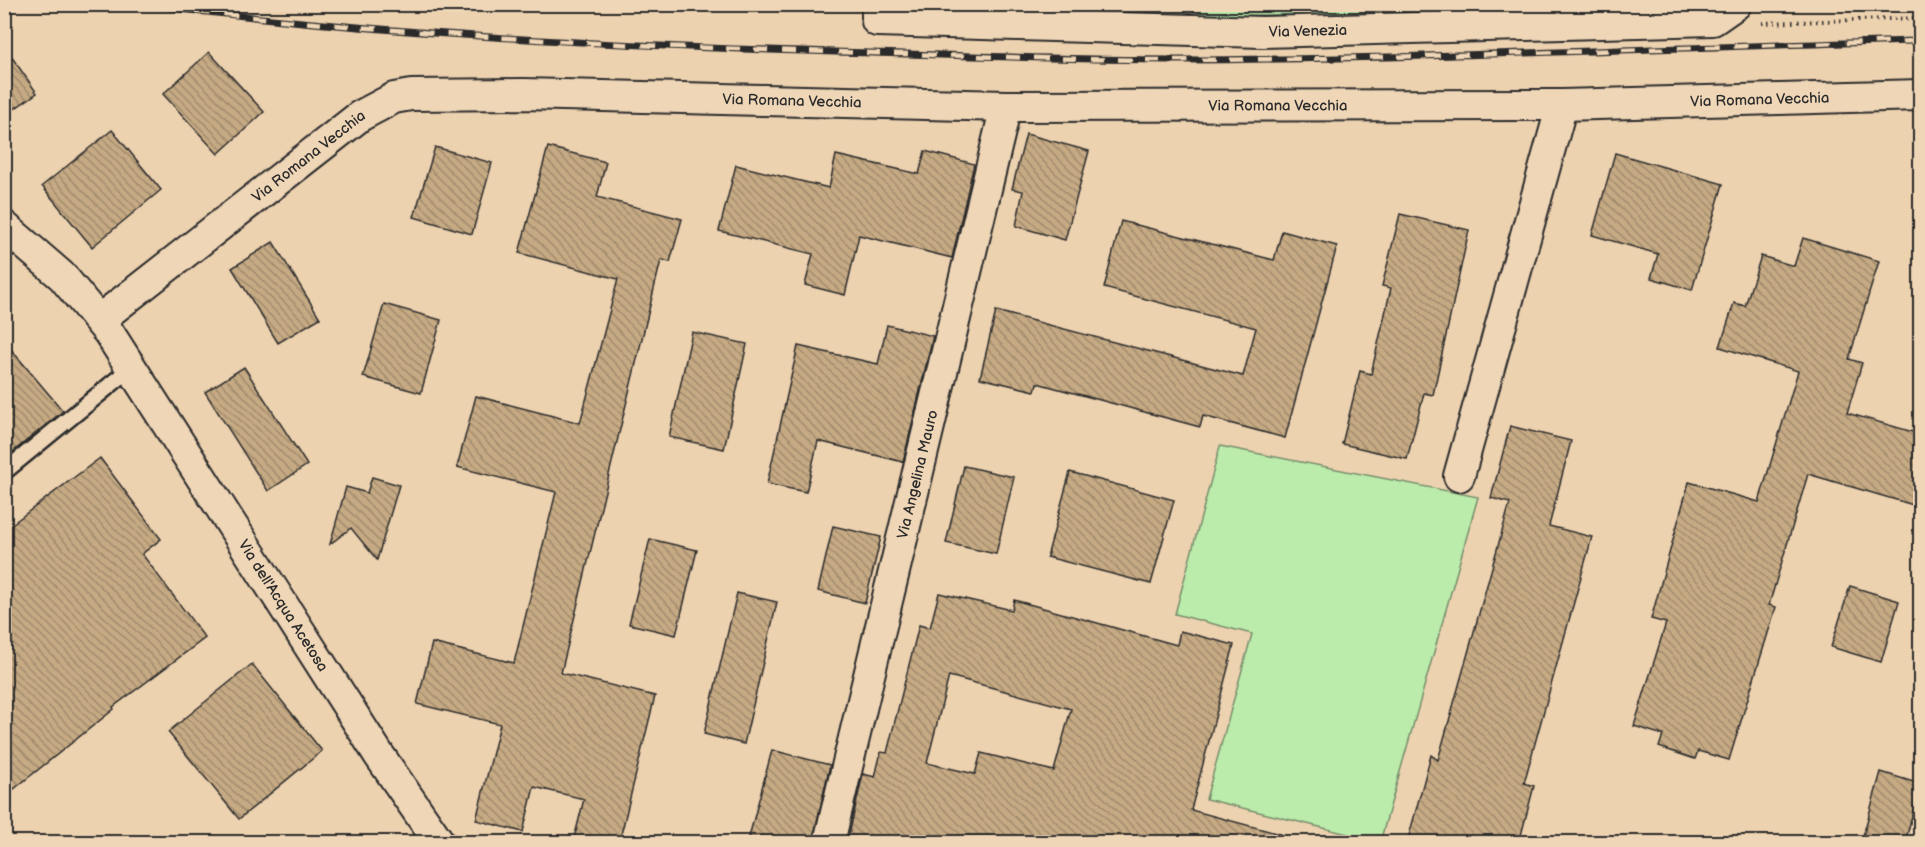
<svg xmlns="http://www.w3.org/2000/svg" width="1925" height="847" viewBox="0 0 1925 847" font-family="'Balsamiq Sans',sans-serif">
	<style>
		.grass { fill: #bcecab; stroke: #748c6b; stroke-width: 1.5 }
		.building { fill: url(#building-back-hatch); stroke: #2b2b2b; stroke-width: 1.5; fill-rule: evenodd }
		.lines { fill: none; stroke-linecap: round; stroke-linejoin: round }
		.service-casing { stroke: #2b2b2b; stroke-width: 20 }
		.minor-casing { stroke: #2b2b2b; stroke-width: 34 }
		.path { stroke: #2b2b2b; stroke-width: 4; stroke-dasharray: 1.5 4.5; stroke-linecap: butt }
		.service { stroke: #efd6b7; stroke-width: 15 }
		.minor { stroke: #efd6b7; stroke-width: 30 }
		.rail-casing { stroke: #2b2b2b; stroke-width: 7 }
		.rail { stroke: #efd6b7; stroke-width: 4.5; stroke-dasharray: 14; stroke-linecap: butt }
		.labels { text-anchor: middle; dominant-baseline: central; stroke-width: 6; stroke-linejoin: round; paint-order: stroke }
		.street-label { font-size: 15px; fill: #2b2b2b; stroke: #efd6b7 }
	</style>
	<defs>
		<pattern id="building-back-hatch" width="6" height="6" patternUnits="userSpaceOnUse" patternTransform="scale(1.5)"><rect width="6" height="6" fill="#c6aa84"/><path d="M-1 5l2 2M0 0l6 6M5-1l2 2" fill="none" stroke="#a18b6c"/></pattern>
	</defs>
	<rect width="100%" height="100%" fill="#edd2b0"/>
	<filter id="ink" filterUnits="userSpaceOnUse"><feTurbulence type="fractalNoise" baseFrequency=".0167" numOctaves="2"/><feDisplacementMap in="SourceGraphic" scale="12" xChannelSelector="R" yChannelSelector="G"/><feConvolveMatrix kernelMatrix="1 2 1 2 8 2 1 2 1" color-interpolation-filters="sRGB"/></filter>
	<g filter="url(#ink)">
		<g class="grass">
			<path d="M1199,4l315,1v6l-315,5z"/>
			<path d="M1220,446l258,51 -98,345 -174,-43 46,-165 -77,-20z"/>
		</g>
		<g class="building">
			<path d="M4,46l33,47 -33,23z"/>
			<path d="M209,52l55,60 -46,42 -55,-60z"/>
			<path d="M112,130l49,60 -69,57 -50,-61z"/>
			<path d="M1026,134l63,17 -24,89 -49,-14 7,-35 -11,-2z"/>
			<path d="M435,147l57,16 -20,71 -58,-17z"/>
			<path d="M548,147l58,15 -9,35 85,22 -12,43 -9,-2 -100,413 94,23 -36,147h-46l11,-44 -50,-12 -11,45 -47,-12 24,-96 -83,-20 15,-61 82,20 42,-171 -99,-25 19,-71 104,27 38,-144 -99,-26z"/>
			<path d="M925,151l49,13 -22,94 -93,-23 -14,60 -40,-10 8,-31 -94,-23 17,-66 93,23 7,-33 83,19z"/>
			<path d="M1615,153l108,31 -31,106 -41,-12 7,-24 -66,-19z"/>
			<path d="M1400,214l69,16 -36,165 -9,-2 -17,66 -65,-15 18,-73 11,3 20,-86 -9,-2z"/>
			<path d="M1121,221l153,39 8,-29 55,15 -52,192 -82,-22 -3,11 -163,-44 -2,8 -55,-13 16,-67 247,65 13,-48 -152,-40z"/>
			<path d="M1803,238l76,23 -30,98 13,4 -15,50 73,21v73l-112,-33 -39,131 7,2 -47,153 -31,-9 -3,8 -36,-12 4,-12 -29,-9 32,-103 -15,-4 38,-137 70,20 39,-131 -78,-24 14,-44 11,3 16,-50 33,10z"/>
			<path d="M273,242l47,76 -42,25 -46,-75z"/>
			<path d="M384,304l57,16 -20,73 -58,-16z"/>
			<path d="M887,325l46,11 -30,126 -85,-21 -12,51 -39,-8 31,-138 80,18z"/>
			<path d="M692,332l55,12 -23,105 -55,-12z"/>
			<path d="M4,341l59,70 -59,48z"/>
			<path d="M244,367l63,98 -39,26 -63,-99z"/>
			<path d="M1510,426l61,15 -22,85 43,11 -68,246 10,3 -15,57h-112l24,-88 7,5 72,-257 -19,-5z"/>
			<path d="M100,458l61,81 -19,15 63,84 -92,69 1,2 -110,88v-267z"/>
			<path d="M964,466l50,11 -18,77 -50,-11z"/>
			<path d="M1070,472l104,28 -23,84 -104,-27z"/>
			<path d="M372,477l27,8 -22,75 -26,-32 -21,16 16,-57 21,6z"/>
			<path d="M833,526l48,11 -16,66 -47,-12z"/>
			<path d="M650,539l47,11 -21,85 -47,-11z"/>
			<path d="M1850,586l49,15 -18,61 -50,-15z"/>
			<path d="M737,593l40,9 -33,142 -40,-10z"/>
			<path d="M939,593l73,17 2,-10 163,45 3,-14 54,14 -43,165 89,24 -1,9h-351l-29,-7 -1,7h-51l16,-69 12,3 6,-25 6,1 32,-128 11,3zM949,676l122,33 -17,62 -73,-18 -6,21 -48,-11z"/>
			<path d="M252,664l70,87 -83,68 -71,-87z"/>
			<path d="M772,750l58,15 -18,78h-41l-22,-6z"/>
			<path d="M1881,772l39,12 -15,59h-44z"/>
		</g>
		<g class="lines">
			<g class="service-casing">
				<path id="service" d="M4,472l127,-104"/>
			</g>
			<g class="minor-casing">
				<g id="minor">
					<path id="s1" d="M877,4v17l386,11 450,-12 23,-16"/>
					<path id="s2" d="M4,226l59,51 46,56 270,422 60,87"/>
					<path id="s3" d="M99,320l261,-204 34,-18 17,-3 113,-1 482,12 556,-1 358,-10"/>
					<path d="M1459,476l103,-371"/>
					<path id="s4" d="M829,842l177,-736"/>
				</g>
			</g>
			<path class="path" d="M1762,23l158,-5"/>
			<use href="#service" class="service"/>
			<use href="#minor" class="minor"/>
			<g class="rail-casing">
				<path id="rail" d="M140,4c244,31 487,43 733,49 101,3 203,7 304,7 248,-1 496,-13 743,-19"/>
			</g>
			<use href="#rail" class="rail"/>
		</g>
	</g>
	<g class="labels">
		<g class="street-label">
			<text stroke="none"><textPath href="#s1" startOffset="448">Via Venezia</textPath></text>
			<text stroke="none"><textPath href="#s3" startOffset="1736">Via Romana Vecchia</textPath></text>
			<text stroke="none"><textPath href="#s3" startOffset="768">Via Romana Vecchia</textPath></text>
			<text stroke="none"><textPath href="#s3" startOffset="1254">Via Romana Vecchia</textPath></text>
			<text stroke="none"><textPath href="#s3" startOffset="266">Via Romana Vecchia</textPath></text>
			<text stroke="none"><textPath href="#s4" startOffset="378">Via Angelina Mauro</textPath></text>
			<text stroke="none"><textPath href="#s2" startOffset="474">Via dell'Acqua Acetosa</textPath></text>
		</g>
	</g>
	<rect width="1925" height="847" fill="none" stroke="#efd6b7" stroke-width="24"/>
	<rect x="12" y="12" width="1901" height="823" fill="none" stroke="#2b2b2b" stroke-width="2" filter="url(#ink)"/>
</svg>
